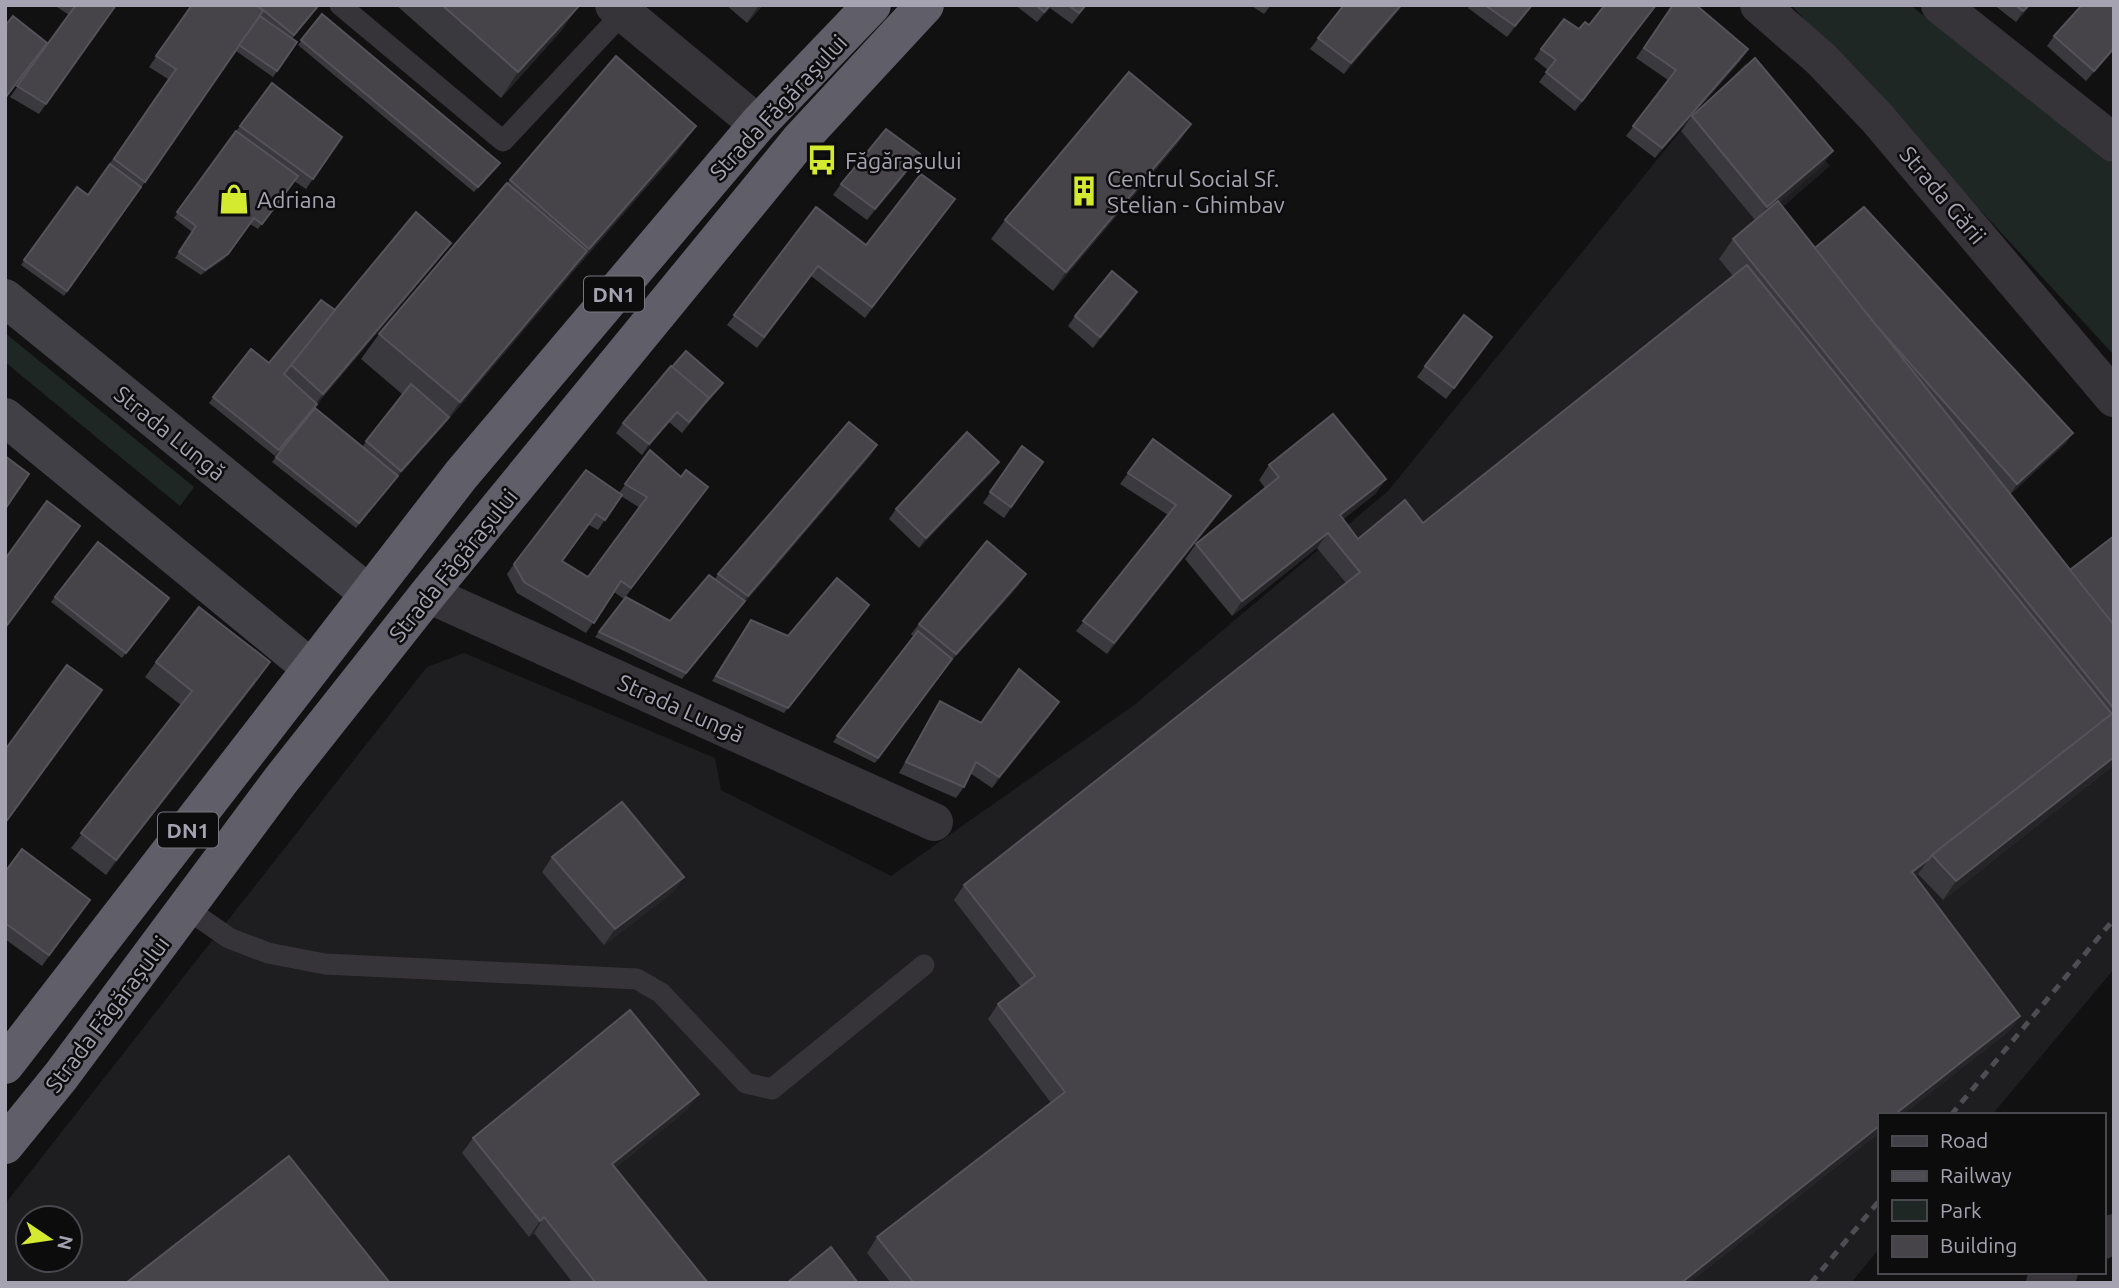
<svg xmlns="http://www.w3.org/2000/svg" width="2119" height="1288" viewBox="0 0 2119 1288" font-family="Ubuntu,sans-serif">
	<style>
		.built { fill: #1e1d1f; fill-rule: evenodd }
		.green { fill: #1f2724 }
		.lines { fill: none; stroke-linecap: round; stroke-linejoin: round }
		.lane { stroke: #363439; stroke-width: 21 }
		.street { stroke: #363439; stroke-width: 38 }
		.secondary { stroke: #424047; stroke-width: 38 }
		.highway { stroke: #605e68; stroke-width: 38 }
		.rail { stroke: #4f4d54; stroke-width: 5; stroke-dasharray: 9 7; stroke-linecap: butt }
		.wall { fill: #3a393d; fill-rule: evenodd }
		.shaded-wall { fill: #252426 }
		.building { fill: #464449; stroke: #54535a; stroke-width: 2 }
		.labels { text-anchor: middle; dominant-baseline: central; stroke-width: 5; stroke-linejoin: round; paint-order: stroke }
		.shield { fill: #0d0c0d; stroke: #777680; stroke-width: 2 }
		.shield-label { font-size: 21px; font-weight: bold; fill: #a5a3b2 }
		.street-label { font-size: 23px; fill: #a5a3b2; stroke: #0d0c0d }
		.poi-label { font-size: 23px; fill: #a5a3b2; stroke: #0d0c0d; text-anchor: start }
	</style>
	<rect width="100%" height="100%" fill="#111112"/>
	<path class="built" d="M1746,63l84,103 -62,54 346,435v314l-122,146h-113v134l-28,34h-1846v-79l422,-537 37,-14 251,105 6,32 170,86 242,-170 255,-215 290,-357zM28,1218h42v42h-42z"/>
	<g class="green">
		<path d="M1791,5h119l204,159v191z"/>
		<path d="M5,333l189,154 -14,19 -175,-144z"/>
	</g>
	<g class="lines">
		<g class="lane">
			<path d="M340,5l163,136 120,-128"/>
			<path d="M187,909l42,29 39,15 57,11 312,15 24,14 85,90 26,6 152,-124"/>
		</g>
		<g class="street">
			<path d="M614,5l144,119"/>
			<path d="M1759,5l62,54 57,60 236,279"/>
			<path d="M1940,5l174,138"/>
			<path d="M428,594l506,228"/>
			<path d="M2103,1240l11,-7"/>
			<path d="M2045,1283l14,-11"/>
		</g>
		<g class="secondary">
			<path d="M5,298l364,296"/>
			<path d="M5,417l306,251"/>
		</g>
		<g class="highway">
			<path d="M5,1065l456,-590 297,-351 114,-119"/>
			<path d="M5,1145l56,-69 220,-296 147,-186 371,-453 126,-136"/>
		</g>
		<g class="rail">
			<path d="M1951,1115l163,-196"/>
			<path d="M1811,1283l68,-82"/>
		</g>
	</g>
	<g class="wall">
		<path d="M54,5h62l-77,109 -29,-17 59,-82z"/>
		<path d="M192,5l122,6 -22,28 5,3 -24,35 -37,-26 -98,141 -74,104 -43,-31 56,-78 11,8 80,-116 -19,-12z"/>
		<path d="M396,5h180l2,2 -18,25 -59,66z"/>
		<path d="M726,5h37l-16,18z"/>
		<path d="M1015,5h72l-15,19 -22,-16 -13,14z"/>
		<path d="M1250,5h21l-7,9z"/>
		<path d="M1344,5h59l-59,69 -34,-25z"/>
		<path d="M1470,5h63l-26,32 -39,-29z"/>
		<path d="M1657,5l-82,106 -36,-29 9,-12 -14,-11 7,-10 38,-20z"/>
		<path d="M1673,5l68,55 -48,55 129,51 -43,37 36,45 251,195 -56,51 60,76 44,-34v229l-171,135 -25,-26 -3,3 105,139 -11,15 -107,84h-23v18l-190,150h-798l-24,-30 10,-16 174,-134 -63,-84 10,-15 23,-17 -67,-87 10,-15 382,-302 -29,-35 -85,68 -47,-57 11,-15 69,-56 -6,-8 10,-15 117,14 -11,15 -32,25 15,20 65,-16 310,-247 -14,-17 14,-20 22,-19 -74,-89 10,-14 -36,41 -29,-22 42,-56 -32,-22z"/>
		<path d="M1994,5h37l-15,17z"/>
		<path d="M2082,5h32v45l-28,31 -39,-35 7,-10z"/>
		<path d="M322,14l178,149 -26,29 -176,-147z"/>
		<path d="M1191,124l-13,19 -125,148 -62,-52 14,-19z"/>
		<path d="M240,126l102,11 -36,52 -12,-8 -36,48 -8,-5 -26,35 -23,16 -26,-17 17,-26 -18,-14z"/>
		<path d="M678,151l-107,123 -129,153 -48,54 -38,47 -84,-66 4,-5 86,-10 40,-53 -41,-35 18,-25 131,-154z"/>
		<path d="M913,165l-46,55 -34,-25 8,-11z"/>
		<path d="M816,207l50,38 81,-36 -82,109 -54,-42 -54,72 -30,-23z"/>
		<path d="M440,258l-127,151 -38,47 -66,-53 42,-54 18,14 66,-53z"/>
		<path d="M1130,303l-37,45 -25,-22 7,-10z"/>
		<path d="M1485,347l-39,52 -29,-22 8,-11z"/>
		<path d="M719,388l-37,45 -13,-11 -27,33 -26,-22 7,-10z"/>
		<path d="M1153,439l71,68 -117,147 -31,-23 92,-116 -48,-31z"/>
		<path d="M877,445l-7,11 -129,151 -59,72 -87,-42 31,-40 44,24 45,-42 3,-5z"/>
		<path d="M1022,446l21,16 -39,56 -21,-15z"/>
		<path d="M650,450l31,27 27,10 -84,112 -10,-7 -28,41 -69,-40 -10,-19 7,-10 105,-71zM621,496l19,12 -52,69 -25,-16 26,-36 9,5z"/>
		<path d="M992,472l-73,76 -30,-29 7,-10z"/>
		<path d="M98,542l71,56 -47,60 -71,-56z"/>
		<path d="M1019,585l-70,79 -74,99 -42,-21 81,-105 -3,-3 8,-10z"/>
		<path d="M869,605l-85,108 -72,-32 39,-61 37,16z"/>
		<path d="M156,662l104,15 -154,198 -35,-27 110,-143 -36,-28z"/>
		<path d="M940,701l41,22 71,-10 -60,75 -22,-15 -6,14 -8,11 -57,-25 34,-61z"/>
		<path d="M552,857l132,20 -11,15 -69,53 -62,-73z"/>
		<path d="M5,872l85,28 -48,66 -37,-27z"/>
		<path d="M688,1109l-73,59 93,115h-135l-39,-50 -5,4 -67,-84 11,-15z"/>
	</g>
	<g class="shaded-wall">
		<path d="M759,5h4l-16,18z"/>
		<path d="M1050,5h2l-15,17 7,-10z"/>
		<path d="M1401,5h2l-59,69 7,-11z"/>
		<path d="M1532,5h1l-26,32 8,-11z"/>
		<path d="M2029,5h2l-15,17 7,-11z"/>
		<path d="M578,7l-18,25 -59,66 17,-26z"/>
		<path d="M2114,48v2l-28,31 8,-10z"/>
		<path d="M1748,49l-7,11 -86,98 7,-10z"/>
		<path d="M1191,124l-13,19 -125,148 13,-19z"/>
		<path d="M696,126l-18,25 -107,123 18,-25z"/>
		<path d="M1833,151l-11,15 -65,56 10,-15z"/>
		<path d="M920,154l-7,11 -46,55 8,-11z"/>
		<path d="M250,224l-26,35 -23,16 4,-5z"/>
		<path d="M451,243l-11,15 -127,151 -38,47 48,-62z"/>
		<path d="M587,251l-18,26 -127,150 -48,54 -38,47 45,-57 48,-54 11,-15z"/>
		<path d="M1137,292l-7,11 -37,45 7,-11z"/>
		<path d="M723,383l-4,5 -37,45 27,-35z"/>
		<path d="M677,412l-8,10 -27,33 7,-11z"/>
		<path d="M2073,433l-7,10 -56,52 7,-11z"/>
		<path d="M877,445l-7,11 -129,151 -59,72 66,-83z"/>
		<path d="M999,462l-7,10 -73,76 7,-10z"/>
		<path d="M1386,479l-11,15 -45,36 10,-15z"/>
		<path d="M1231,496l-7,11 -117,147 7,-11z"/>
		<path d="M1328,533l-11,15 -85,68 10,-15z"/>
		<path d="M1026,574l-7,11 -70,79 -74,99 81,-109z"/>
		<path d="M270,662l-10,15 -154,198 10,-15z"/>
		<path d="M1059,702l-7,11 -60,75 7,-11z"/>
		<path d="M2114,757v8l-171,135 13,-19z"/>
		<path d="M1929,859l-11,15 -16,13 10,-15z"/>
		<path d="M684,877l-11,15 -69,53 11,-16z"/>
		<path d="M2020,1016l-11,15 -107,84h-8z"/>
		<path d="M699,1094l-11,15 -87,70 11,-15z"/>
		<path d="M1879,1126v7l-190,150h-8z"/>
		<path d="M544,1217l-10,16 -5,4 11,-16z"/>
	</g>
	<g class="building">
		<path d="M76,5h40l-70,99 -29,-18z"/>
		<path d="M192,5h64l7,6 -118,171 -31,-23 62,-90 -20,-13z"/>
		<path d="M257,5h60l1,1 -24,29z"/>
		<path d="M442,5h134l2,2 -60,65z"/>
		<path d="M1036,5h14l-6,7z"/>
		<path d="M1068,5h18l-7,8z"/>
		<path d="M1344,5h57l-50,58 -33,-25z"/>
		<path d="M1485,5h47l-17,21z"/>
		<path d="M1605,5h51l-74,96 -36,-29 10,-12 -15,-11 23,-30 15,10 6,-7 4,3z"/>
		<path d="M1673,5h23l52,44 -86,99 -29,-22 43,-56 -32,-22z"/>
		<path d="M2015,5h14l-6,6z"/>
		<path d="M2082,5h29l3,3v40l-20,23 -40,-35z"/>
		<path d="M322,14l178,149 -22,24 -177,-147z"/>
		<path d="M13,16l34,27 -42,55v-72z"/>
		<path d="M260,16l37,26 -20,29 -38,-26z"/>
		<path d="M616,56l80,70 -107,123 -79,-69z"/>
		<path d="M1755,58l78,93 -66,56 -75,-91z"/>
		<path d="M1129,72l62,52 -125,148 -61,-52z"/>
		<path d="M272,83l70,54 -29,42 -73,-53z"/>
		<path d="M886,129l34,25 -45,55 -34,-25z"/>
		<path d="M236,131l62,45 -36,48 -8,-6 -26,36 -23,16 -26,-18 17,-26 -19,-14z"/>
		<path d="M110,164l31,23 -74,104 -43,-31 53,-73 11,8z"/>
		<path d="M921,174l34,25 -83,108 -54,-41 -54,71 -30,-22 82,-108 50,38z"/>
		<path d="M507,183l80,68 -127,151 -81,-68z"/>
		<path d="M1778,201l336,424v84l-381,-470z"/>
		<path d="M1864,207l209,226 -56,51 -141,-159 -61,-77z"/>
		<path d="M416,212l35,31 -128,151 -33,-30z"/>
		<path d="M1747,265l365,449 -180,141 -3,4 -17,13 108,144 -126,99h-15v11l-198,157h-767l-37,-46 188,-145 -67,-88 37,-28 -71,-91 396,-313 -32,-39 -86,68 -46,-57 83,-67 -10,-12 64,-51 53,65 -46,36 18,24 47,-39 18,23z"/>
		<path d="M1112,271l25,21 -37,45 -25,-21z"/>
		<path d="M321,300l14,10 -51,64 33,30 -38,46 -66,-53 38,-48 18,14z"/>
		<path d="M1464,315l28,22 -38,51 -29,-22z"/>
		<path d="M686,351l37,32 -18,20 4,-5 -37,-31z"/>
		<path d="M671,366l38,32 -20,24 -12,-10 -28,32 -26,-21z"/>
		<path d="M411,384l38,33 -48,54 -35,-30z"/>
		<path d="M315,408l83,68 -39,47 -83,-66z"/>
		<path d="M849,422l28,23 -129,151 -30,-22z"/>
		<path d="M967,432l32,30 -73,76 -30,-29z"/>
		<path d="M1153,439l78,57 -117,147 -31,-22 93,-116 -48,-32z"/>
		<path d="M1022,446l21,16 -32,45 -21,-15z"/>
		<path d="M650,450l31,27 5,-7 22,17 -77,101 -10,-7 -27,42 -70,-41 -10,-18 72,-94 36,25 -17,25 -9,-6 -34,47 26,16 59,-80 -22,-13z"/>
		<path d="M5,456l24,18 -24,35z"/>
		<path d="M47,501l33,25 -75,102v-69z"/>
		<path d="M2114,536v89l-44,-55z"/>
		<path d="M987,541l39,33 -70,80 -37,-30z"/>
		<path d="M98,542l71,56 -43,55 -71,-56z"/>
		<path d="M709,575l36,26 -59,72 -87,-41 27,-35 44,24z"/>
		<path d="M837,578l32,27 -81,103 -72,-32 35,-56 37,16z"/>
		<path d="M199,607l71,55 -154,198 -35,-27 111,-142 -36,-29z"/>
		<path d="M918,631l34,28 -74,99 -41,-22z"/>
		<path d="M67,665l35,25 -97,133v-73z"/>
		<path d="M1019,669l40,33 -60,75 -23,-15 -12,25 -58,-25 34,-61 41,22z"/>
		<path d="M2114,712v45l-158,124 -24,-26z"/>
		<path d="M622,802l62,75 -69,52 -63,-72z"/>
		<path d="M22,849l68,51 -41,55 -44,-32v-51z"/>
		<path d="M630,1010l69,84 -87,70 96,119h-112l-52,-66 -4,4 -67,-83z"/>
		<path d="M289,1156l101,127h-264z"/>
		<path d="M831,1247l27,36h-71z"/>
	</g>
	<defs>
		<g id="bus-bare" transform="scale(2.415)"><path d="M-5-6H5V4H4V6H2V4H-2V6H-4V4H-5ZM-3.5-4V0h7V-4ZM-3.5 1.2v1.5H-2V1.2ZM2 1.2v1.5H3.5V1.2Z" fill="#d4ea31" stroke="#0d0c0d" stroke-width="2.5" paint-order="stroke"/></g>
		<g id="building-bare" transform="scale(2.415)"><path d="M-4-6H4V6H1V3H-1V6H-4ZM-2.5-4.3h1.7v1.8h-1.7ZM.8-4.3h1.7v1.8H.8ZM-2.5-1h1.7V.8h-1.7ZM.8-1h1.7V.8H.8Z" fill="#d4ea31" stroke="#0d0c0d" stroke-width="2.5" paint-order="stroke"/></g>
		<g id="shop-bare" transform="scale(2.415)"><path d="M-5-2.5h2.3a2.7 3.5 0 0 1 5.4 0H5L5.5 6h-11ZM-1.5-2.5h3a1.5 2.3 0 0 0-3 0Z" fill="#d4ea31" stroke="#0d0c0d" stroke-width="2.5" paint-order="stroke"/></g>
	</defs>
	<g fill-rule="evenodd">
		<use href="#bus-bare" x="822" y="160"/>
		<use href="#building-bare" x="1084" y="191"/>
		<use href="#shop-bare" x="234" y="199"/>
	</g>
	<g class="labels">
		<g class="shield">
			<rect x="584" y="276.5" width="60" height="35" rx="5"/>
			<rect x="158" y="812.5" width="60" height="35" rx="5"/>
		</g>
		<g class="shield-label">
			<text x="614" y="294">DN1</text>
			<text x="188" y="830">DN1</text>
		</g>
		<g class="street-label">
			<text transform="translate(778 107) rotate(-47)">Strada Făgărașului</text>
			<text transform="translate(1943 195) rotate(50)">Strada Gării</text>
			<text transform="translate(170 433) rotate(39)">Strada Lungă</text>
			<text transform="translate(453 565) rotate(-51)">Strada Făgărașului</text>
			<text transform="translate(681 708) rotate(24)">Strada Lungă</text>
			<text transform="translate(107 1014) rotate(-53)">Strada Făgărașului</text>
		</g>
		<g class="poi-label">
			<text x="845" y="160">Făgărașului</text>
			<text x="1107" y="178">Centrul Social Sf.<tspan x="1107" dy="26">Stelian - Ghimbav</tspan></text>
			<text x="257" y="199">Adriana</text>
		</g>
	</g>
	<rect width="2119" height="1288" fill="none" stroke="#a5a3b2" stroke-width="14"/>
	<rect x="1878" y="1113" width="228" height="161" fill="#0d0c0d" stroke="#4a484f" stroke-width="2"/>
	<rect x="1892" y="1136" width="35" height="10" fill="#424047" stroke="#4a484f" stroke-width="2"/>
	<text x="1940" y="1148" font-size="21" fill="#a5a3b2">Road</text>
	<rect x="1892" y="1171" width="35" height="10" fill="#4f4d54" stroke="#4a484f" stroke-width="2"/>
	<text x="1940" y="1183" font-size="21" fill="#a5a3b2">Railway</text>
	<rect x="1892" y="1200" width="35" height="21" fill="#1f2724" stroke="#4a484f" stroke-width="2"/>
	<text x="1940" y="1218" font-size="21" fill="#a5a3b2">Park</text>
	<rect x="1892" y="1236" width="35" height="21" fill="#464449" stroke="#4a484f" stroke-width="2"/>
	<text x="1940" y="1253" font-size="21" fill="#a5a3b2">Building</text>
	<g transform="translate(49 1239) rotate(103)"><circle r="33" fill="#0d0c0d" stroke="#4a484f" stroke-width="2"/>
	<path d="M0-5L12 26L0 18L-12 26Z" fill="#d4ea31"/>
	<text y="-10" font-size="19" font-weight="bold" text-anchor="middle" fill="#a5a3b2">N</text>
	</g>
</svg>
